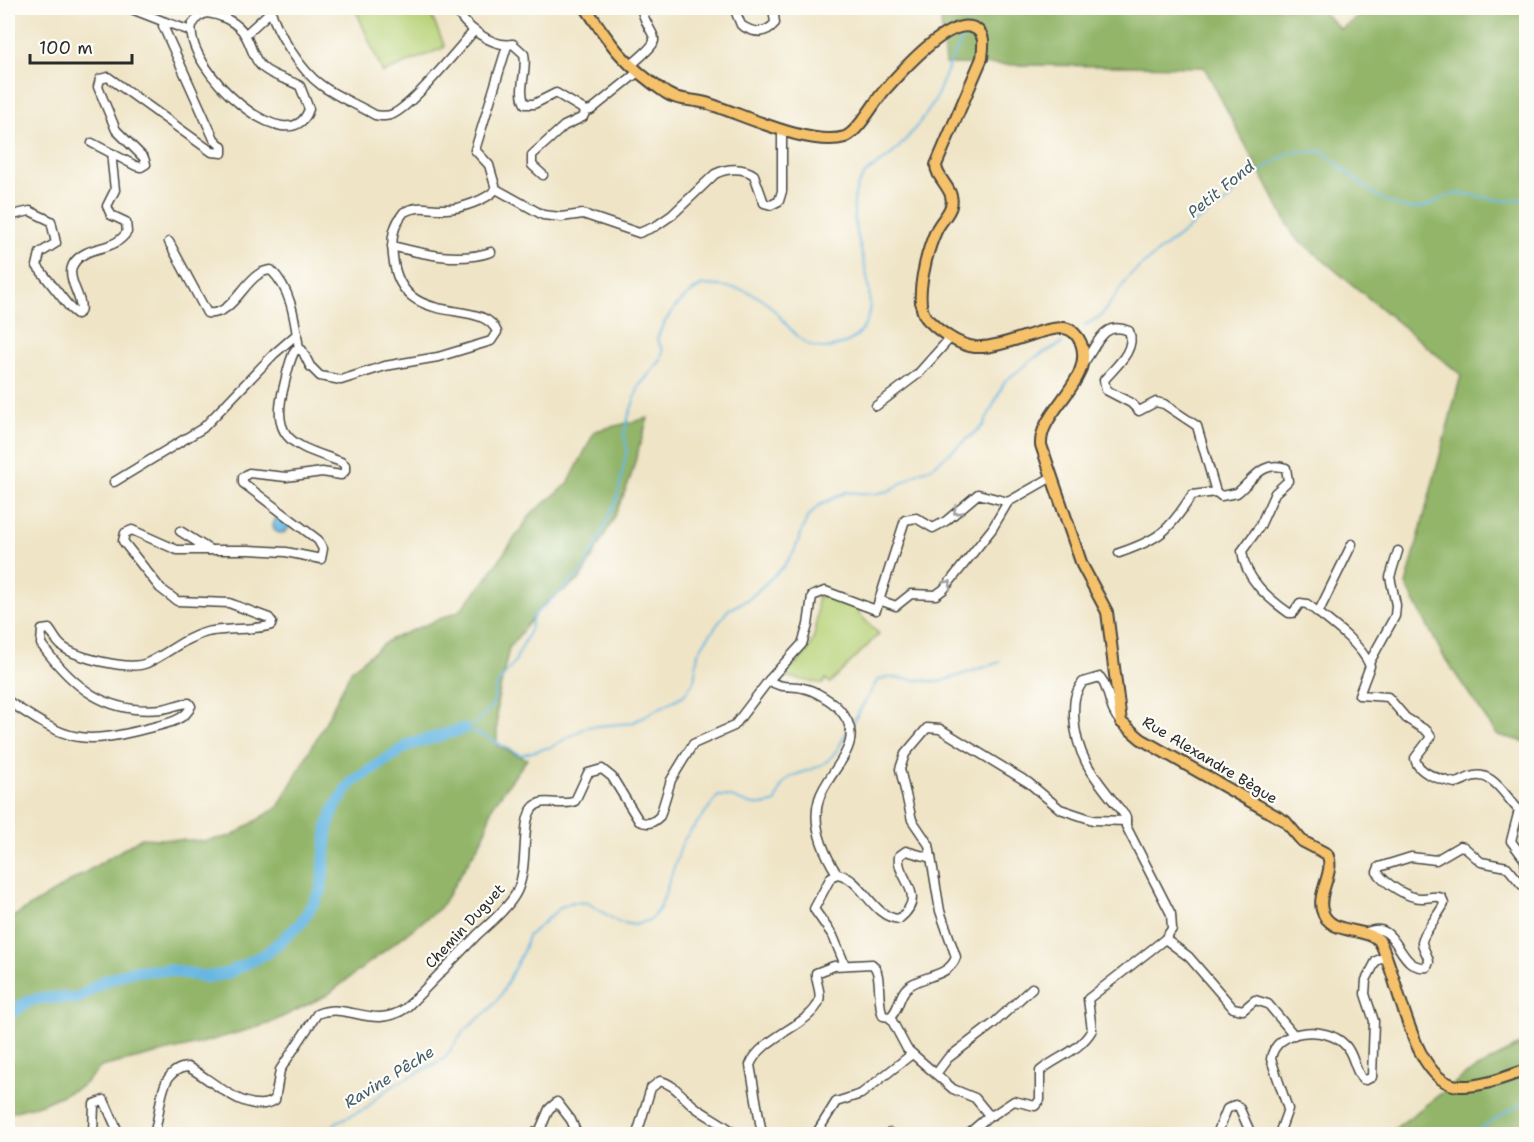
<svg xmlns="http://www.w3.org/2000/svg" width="1534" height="1142" viewBox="0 0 1534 1142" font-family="'Shantell Sans',sans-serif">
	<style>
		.green { fill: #b8d379; stroke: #727f52; stroke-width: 1.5 }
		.forest { fill: #92b569; stroke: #5e704a; stroke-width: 1.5 }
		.water { fill: #67b7e2; stroke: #497186; stroke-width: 1.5 }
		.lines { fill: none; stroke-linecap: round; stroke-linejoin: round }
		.stream { stroke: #67b7e2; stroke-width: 2 }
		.river { stroke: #67b7e2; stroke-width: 12 }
		.minor-casing { stroke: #484742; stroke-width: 11 }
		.major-casing { stroke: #484742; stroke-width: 14 }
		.minor { stroke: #fff; stroke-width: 8 }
		.major { stroke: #f5c16b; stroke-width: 10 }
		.oneway { stroke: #a0a0a0 }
		.labels { text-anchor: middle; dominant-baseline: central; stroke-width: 4.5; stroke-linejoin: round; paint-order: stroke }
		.street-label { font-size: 15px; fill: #2b2b2b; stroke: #fdfcf7 }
		.water-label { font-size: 16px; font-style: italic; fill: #405c6b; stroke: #fdfcf7 }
	</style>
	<rect width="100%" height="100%" fill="#fdfcf7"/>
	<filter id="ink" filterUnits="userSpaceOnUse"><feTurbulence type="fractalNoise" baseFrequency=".0167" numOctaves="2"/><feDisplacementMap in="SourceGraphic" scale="12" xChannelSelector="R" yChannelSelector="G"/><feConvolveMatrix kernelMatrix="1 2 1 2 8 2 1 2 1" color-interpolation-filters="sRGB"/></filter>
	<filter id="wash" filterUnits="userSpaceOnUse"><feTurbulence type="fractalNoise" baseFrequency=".008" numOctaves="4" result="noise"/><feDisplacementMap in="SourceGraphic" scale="24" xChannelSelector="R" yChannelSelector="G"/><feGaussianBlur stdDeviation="1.35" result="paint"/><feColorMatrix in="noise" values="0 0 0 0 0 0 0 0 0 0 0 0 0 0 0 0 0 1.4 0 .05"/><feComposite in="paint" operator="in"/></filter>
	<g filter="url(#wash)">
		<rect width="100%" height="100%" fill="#efe4c6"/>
		<g class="green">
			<path d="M355,8h73l17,39 -62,26z"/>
			<path d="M826,596l36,12 -4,5 21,21 -49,49 -4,-4 -3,5 -36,-7 -3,-5c31,-17 34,-42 33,-75z"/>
		</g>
		<g class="forest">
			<path d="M940,8h378l23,21 29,-21h156v734l-29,-7 -53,-78 -38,-72 55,-210 -167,-139 -90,-169 -259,-3z"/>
			<path d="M648,418l-19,64 -16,38 -33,59 -38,27 -33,42 -12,55v43l30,13 -35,48 -8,29 -44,72 -113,87 -59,29 -70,20 -97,23 -19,19 -40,18 -34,9v-193l133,-82 64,3 27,-5 46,-29 46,-82 28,-56 37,-29 70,-29 25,-29 48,-69 36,-29 27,-53z"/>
			<path d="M1526,1041v93h-138l76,-58z"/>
		</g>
		<circle class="water" cx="281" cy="525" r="8"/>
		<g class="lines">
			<g class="stream">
				<path d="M968,24l4,-16"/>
				<path d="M1085,325l16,-9 29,-41 66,-53 29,-19 22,-23 43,-28 32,-1c25,19 63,63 98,57 16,-3 25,-16 43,-14 24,2 40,12 63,3"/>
				<path d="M852,724l25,-43 9,-4 53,5 61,-20"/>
				<path d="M463,729l12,-4 18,-21 3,-17 19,-26 15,-31 3,-14 47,-42 16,-28 21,-48 10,-48 -3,-16 5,-19 10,-29 22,-26 2,-9 -6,-12c8,-23 25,-43 46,-54 21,1 39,2 57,13 24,14 37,57 72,49 76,-15 12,-109 23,-152 7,-28 21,-26 38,-42 10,-9 19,-21 27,-31 17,-21 19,-32 29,-56 5,-13 13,-24 18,-37"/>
				<path d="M464,729l21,7 35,19 31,-8 36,-20 45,-4 52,-28 10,-14 4,-28 8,-13 22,-30 22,-12 33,-31 11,-15 13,-34 11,-12 28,-14 27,2 16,-3 30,-19 12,-4 52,-42 22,-45 31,-24 26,-14"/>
				<path d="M323,1134l14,-12 30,-14 10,-11 19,-13 48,-25 20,-28 27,-23 10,-13 23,-46 4,-13 33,-29 12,-5 15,1 30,19 17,3 15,-5 10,-12 23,-67 35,-45c27,-1 25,16 58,6 8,-34 22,-24 45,-37 13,-7 20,-21 26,-34"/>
				<path d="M1470,1134l56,-33"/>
			</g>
			<path class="river" d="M8,1015l21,-14 13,-3h36l24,-16 30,-11 37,-1 37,7 20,-3 41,-21 33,-29 21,-33 7,-66 7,-18 16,-24 57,-38 55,-16"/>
		</g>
	</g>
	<g filter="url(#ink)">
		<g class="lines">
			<g class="minor-casing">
				<g id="minor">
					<path d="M129,8l36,14"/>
					<path d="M270,8c6,23 31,63 51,77 16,12 37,20 54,30 7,1 12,2 18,-1 20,-9 64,-64 81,-83"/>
					<path d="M455,8c9,18 37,40 58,36l11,10c4,16 -7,36 1,50h9l22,-11 30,18"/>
					<path d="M734,8l7,17c12,8 24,10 34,-2l-2,-15"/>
					<path d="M206,13c13,1 32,9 39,22 7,11 7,22 17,32 11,10 26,12 38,19l9,23c-18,57 -126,-41 -117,-84l6,-8z"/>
					<path d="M245,35l26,-24"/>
					<path d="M631,65c38,-32 20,-21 10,-57"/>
					<path d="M92,143l44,23 5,1 5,-3 -2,-6 -28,-28 -18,-43 2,-8 8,-2 104,75 10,1v-6l-8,-8 -51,-113 2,-4 26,9"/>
					<path d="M543,175l-11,-10v-10l32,-29 19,-9 3,-6 5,-1 47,-38"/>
					<path d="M496,189l47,26 18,2 22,-3 56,19 17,-7 16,-11 43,-41c12,-6 28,-7 39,1l10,28 7,2 8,-4 3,-10v-61"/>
					<path d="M8,216l22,-5 21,10 5,22 -16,10 -3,13 34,43 6,5 3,-2c6,-17 -27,-42 6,-59 15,-7 30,-5 41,-21l-1,-10 -15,-7 -4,-9 8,-16 -3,-28 1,-8"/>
					<path d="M169,242l38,71c29,4 38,-42 64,-43 21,20 24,51 28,79"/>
					<path d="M392,246c32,8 66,17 99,6"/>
					<path d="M1081,366c16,-17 19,-47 48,-35 8,19 -14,36 -25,49l2,10 25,13 8,8 17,-9 8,2 33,22 19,66"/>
					<path d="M876,406l42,-32 33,-37"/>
					<path d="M114,482l89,-54 71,-74 23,-20"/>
					<path d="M1216,492l5,4 16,-3c16,-13 25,-33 49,-25l2,13 -13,12 -15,33 -18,25c3,28 26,47 47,62h4l7,-10 7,1c19,15 54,39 63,62l-11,29 29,2 18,21 21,13 4,6 -16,21c2,16 27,22 40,25 6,-1 8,-3 13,-5 24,-11 37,19 51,32l-8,31 14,19 1,12"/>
					<path d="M180,531l30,19"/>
					<path d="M1119,553c41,-14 50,-22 73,-58l24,-3"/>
					<path d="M879,600l17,6 15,-12 25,1 8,-6 48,-60 16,-27"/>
					<path d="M1318,613l34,-69"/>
					<path d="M1369,663l26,-47 1,-11 -6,-28 8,-26"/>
					<path d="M8,701c61,41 72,45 145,26 13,-3 33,-7 38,-21l-2,-3c-10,0 -18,5 -27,6 -56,6 -89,-22 -121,-65l1,-14 7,-1c5,6 7,13 14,18 15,11 66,24 84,16 21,-9 36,-25 60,-31 17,-4 54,-2 64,-7l1,-3 -3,-4 -40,-15 -52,-2 -17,-13 -34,-43 -3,-4 2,-8 7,-3 45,20h72l37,2 35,7 2,-10 -5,-9 -75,-57v-6l6,-4 37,4 36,-5 19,3 4,-4v-6l-4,-3c-45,-17 -72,-20 -57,-76 3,-12 5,-25 11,-36h7l8,16 10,10 21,4 44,-14 53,-9 53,-16 6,-9c-14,-37 -97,1 -104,-76 -2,-18 0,-30 11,-44 15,-8 26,-2 42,-3 14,0 41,-9 50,-20l-7,-24 -14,-15 32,-104"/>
					<path d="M1121,722c-13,-12 -10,-31 -21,-45l-17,5c-9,12 -9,19 -9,34 2,46 26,67 52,101v9l45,88 1,15 -7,10 24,18 44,51 10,2 12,-10 13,4 26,31"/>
					<path d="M837,874c-13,-21 -26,-50 -18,-75 9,-30 52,-56 20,-90 -7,-8 -25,-19 -36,-21 -13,-3 -23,1 -34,-8l33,-36 6,-19 4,-29 13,-5 51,19 29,-90 11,-2 17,10 13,-7 32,-27 30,8 42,-24"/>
					<path d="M837,874c26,4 34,43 62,45 31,-24 -4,-42 0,-63l7,-5 25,7"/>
					<path d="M837,874l-6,3 -17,32 19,27 12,29"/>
					<path d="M1365,933c35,-17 30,38 62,34l2,-5c-1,-7 -6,-13 -7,-19 -1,-7 18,-30 22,-39l-2,-6c-7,-3 -12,0 -19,0 -15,1 -37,-14 -46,-26l2,-5 32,-10 25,3 24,-14 4,1 17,15 26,5 15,18 4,-3"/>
					<path d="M890,1017c10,-7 8,-23 19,-31 15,-11 40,-9 47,-29l-16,-46 -11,-66 -17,-25 -12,-51 5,-15 22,-26 13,1 89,54 31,26 33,11 33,1"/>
					<path d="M890,1017l17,32 46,40 22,9 13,16 5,1 21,-14 21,5 5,-6v-29c18,-15 39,-19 52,-41l-4,-31 77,-60"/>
					<path d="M936,1074l12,-16 45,-34 39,-36"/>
					<path d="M93,1134l1,-30 10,-4 15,34"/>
					<path d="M154,1134c8,-23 3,-65 34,-67 24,12 59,50 87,33l5,-30 37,-56c31,-13 56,17 89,-6 24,-24 48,-49 71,-73 13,-12 29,-25 38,-40 15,-25 5,-70 17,-86 10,-14 29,-1 43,-8l13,-28 14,-4 10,8 27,44c9,4 14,2 21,-5l11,-36 22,-36 41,-18 35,-46"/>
					<path d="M532,1134l8,-4 9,-21 8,-7 14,18 6,14"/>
					<path d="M637,1134l14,-46 9,-7c15,3 23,17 35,26 13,10 28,16 40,27"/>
					<path d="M762,1134l-12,-69c11,-28 62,-41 69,-64 3,-10 -4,-19 -3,-28l18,-7 38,-2c11,9 4,35 11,52l7,1"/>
					<path d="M816,1134l20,-32 25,-8 51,-40"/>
					<path d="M888,1134l2,-1"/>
					<path d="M968,1134l22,-19"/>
					<path d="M1217,1134l10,-25 8,-4 4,2 12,27"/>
					<path d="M1279,1134l9,-25 -17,-50c4,-31 56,-34 74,-14 9,9 9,24 17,34l4,1 6,-3 2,-56 -9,-27 1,-14 10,-19 11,-5"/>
				</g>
			</g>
			<g class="major-casing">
				<path id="major" d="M586,8c26,39 40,58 80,85 11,8 27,6 40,10 34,10 104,45 139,34 13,-5 29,-34 38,-45 15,-17 68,-79 93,-63 10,6 7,18 6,29l-46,107c0,14 20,25 15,41 -2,8 -10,15 -14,23 -9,19 -26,75 -9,91 12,12 30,25 47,27 28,2 65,-20 89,-19 8,1 14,8 17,15 14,38 -42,68 -40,102l41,120 25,47 14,110 20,17 144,82 17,20 25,13c9,17 -10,38 -5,56 7,25 41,17 57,30 19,33 33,145 81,146 22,1 46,-9 66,-16"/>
			</g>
			<use href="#minor" class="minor"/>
			<use href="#major" class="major"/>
		</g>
		<defs><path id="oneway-chevron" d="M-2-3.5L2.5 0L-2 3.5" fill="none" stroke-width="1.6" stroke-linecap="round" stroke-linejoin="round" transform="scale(1.5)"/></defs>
		<g class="oneway">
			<use href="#oneway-chevron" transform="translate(957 511) rotate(137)"/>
			<use href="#oneway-chevron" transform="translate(948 584) rotate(-46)"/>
		</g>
	</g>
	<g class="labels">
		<g class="street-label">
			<text transform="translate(1210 760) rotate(31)">Rue Alexandre Bègue</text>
			<text transform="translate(465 926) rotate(-47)">Chemin Duguet</text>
		</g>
		<g class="water-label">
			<text transform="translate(1221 189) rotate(-39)">Petit Fond</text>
			<text transform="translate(389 1077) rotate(-32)">Ravine Pêche</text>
		</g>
	</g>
	<rect width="1534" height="1142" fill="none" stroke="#fdfcf7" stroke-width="30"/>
	<path d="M30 54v9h102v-9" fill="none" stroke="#2b2b2b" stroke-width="3"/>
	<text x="39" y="54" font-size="18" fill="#2b2b2b" stroke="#fdfcf7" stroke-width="4.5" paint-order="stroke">100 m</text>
</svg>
